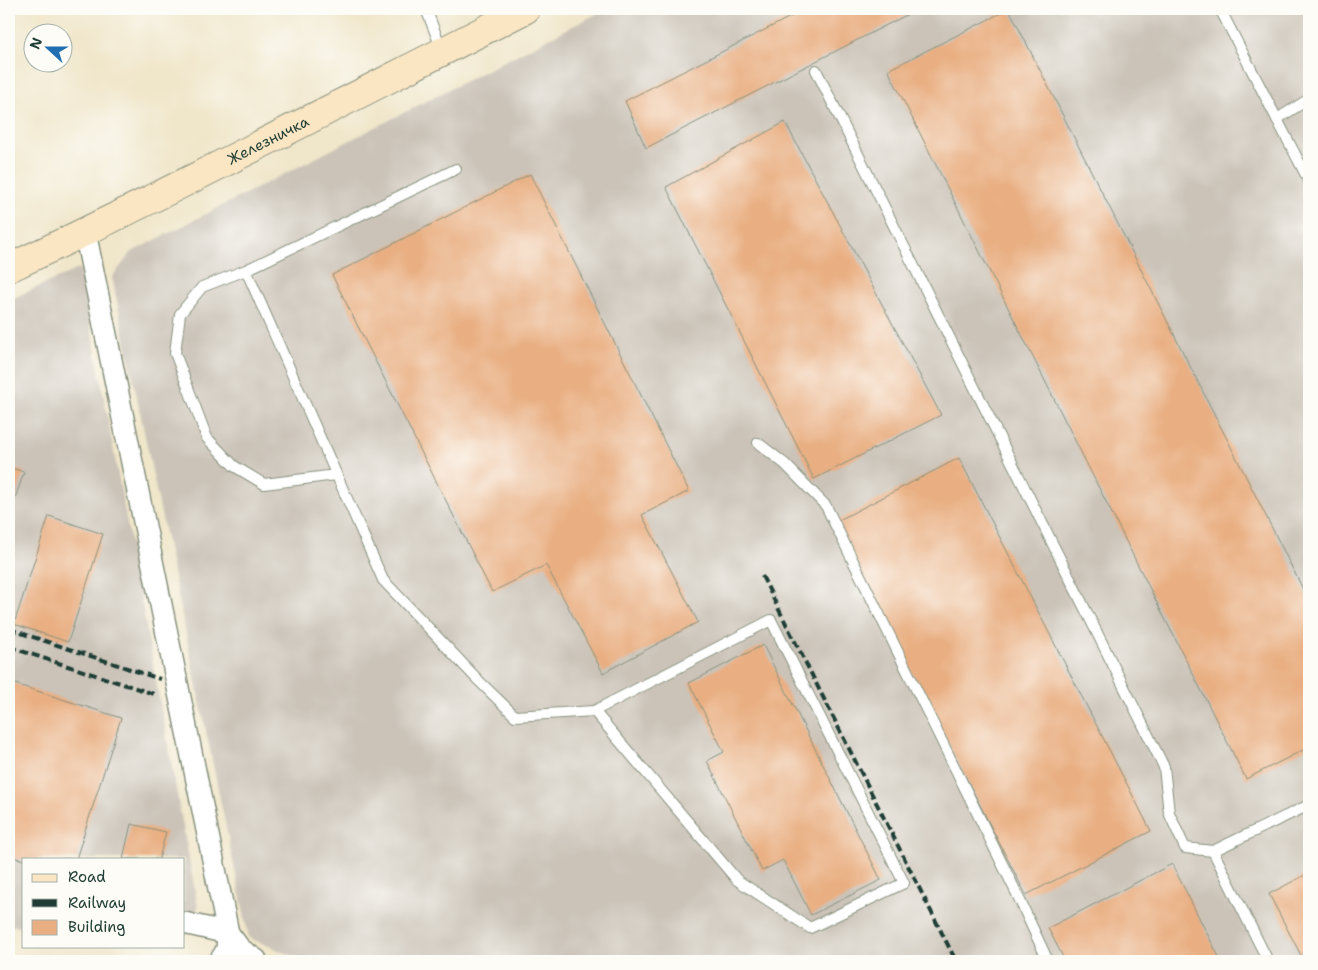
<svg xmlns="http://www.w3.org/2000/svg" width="1318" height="970" viewBox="0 0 1318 970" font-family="'Shantell Sans',sans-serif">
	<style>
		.industrial { fill: #cbc3b8 }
		.building { fill: #e9af82 }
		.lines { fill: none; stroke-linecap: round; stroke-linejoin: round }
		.lane-casing { stroke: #88927f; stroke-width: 12 }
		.street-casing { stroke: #88927f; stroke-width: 24 }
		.secondary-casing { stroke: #88927f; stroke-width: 30 }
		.lane { stroke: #fff; stroke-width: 10 }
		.street { stroke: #fff; stroke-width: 21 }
		.secondary { stroke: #fbe6c4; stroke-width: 28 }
		.rail { stroke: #1f3d34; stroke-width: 4; stroke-dasharray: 8 4; stroke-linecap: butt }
		.labels { text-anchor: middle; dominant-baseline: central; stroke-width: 5; stroke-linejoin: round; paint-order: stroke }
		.street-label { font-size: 15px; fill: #1f3d34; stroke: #fdfcf7 }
	</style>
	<rect width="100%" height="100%" fill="#fdfcf7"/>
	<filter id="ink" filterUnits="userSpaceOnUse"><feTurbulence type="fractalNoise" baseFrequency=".02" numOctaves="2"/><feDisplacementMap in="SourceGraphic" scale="10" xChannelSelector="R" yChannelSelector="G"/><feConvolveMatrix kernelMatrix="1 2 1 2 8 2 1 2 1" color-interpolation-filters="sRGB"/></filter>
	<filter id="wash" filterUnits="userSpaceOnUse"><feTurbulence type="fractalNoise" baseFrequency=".0096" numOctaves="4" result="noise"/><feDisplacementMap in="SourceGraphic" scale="20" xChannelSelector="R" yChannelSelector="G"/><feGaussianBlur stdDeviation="1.12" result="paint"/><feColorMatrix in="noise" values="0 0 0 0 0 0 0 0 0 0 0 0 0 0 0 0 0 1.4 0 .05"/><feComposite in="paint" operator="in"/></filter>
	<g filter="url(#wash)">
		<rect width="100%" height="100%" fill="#f0e6ca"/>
		<g class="industrial">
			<path d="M606,9h703v952h-1003l-57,-23 -137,-661 20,-25z"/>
			<path d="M80,268l118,640 -14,22v-71h-160v69l-15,-3v-625z"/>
		</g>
		<g id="blocks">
			<g class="building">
				<path d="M806,9h112l-272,139 -21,-47z"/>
				<path d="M1009,9l300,592v146l-63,32 -358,-709z"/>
				<path d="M785,122l156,293 -127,64 -148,-292z"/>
				<path d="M530,174l159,317 -47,24 56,107 -95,51 -57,-108 -54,27 -160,-317z"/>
				<path d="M959,458l192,373 -125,64 -191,-373z"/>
				<path d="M9,467l15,5 -15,44z"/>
				<path d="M49,516l54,18 -35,108 -54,-18z"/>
				<path d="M763,645l118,235 -70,35 -28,-55 -21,11 -55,-110 17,-9 -35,-69z"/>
				<path d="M9,682l112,36 -45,141h-52v1l-15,-4z"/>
				<path d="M131,824l35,8 -7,27h-36z"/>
				<path d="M1172,864l49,97h-156l-17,-33z"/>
				<path d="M1309,873v88h-5l-35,-67z"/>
			</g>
		</g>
	</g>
	<g filter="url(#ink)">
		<use href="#blocks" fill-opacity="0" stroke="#88927f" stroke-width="1"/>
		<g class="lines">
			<g class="lane-casing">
				<g id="lane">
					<path d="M426,9l16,41"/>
					<path d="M1220,9l89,172"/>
					<path d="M816,70l348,697 5,46 16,35 28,3 55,110"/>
					<path d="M1277,119l32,-20"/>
					<path d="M246,270l137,310 96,101 36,35 79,-5 177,-91 133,263 -94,45 -73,-48 -143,-169"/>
					<path d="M758,443l27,21 41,42 190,386 32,69"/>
					<path d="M336,475l-72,9 -30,-18 -27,-28 -32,-85 5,-39 22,-27 44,-17 210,-101"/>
					<path d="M1213,851l96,-46"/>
				</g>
			</g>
			<g class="street-casing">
				<g id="street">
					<path d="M85,232l143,701 -1,17 -7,11"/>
					<path d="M184,923l44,10 12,16 16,11"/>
				</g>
			</g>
			<g class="secondary-casing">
				<g id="secondary">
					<path id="s1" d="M9,268c174,-82 345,-172 517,-259"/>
				</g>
			</g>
			<use href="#lane" class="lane"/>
			<use href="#street" class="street"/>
			<use href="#secondary" class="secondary"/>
			<g class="rail">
				<path d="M762,576l194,385"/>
				<path d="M9,629l151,50"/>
				<path d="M9,647l145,47"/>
			</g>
		</g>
	</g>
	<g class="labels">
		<g class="street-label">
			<text stroke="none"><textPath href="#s1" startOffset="289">Железничка</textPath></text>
		</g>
	</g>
	<rect width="1318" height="970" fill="none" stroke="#fdfcf7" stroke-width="30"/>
	<rect x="22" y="858" width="162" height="90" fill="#fdfcf7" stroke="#a4b0a9"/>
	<rect x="32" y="874" width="25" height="8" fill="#fbe6c4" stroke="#a4b0a9"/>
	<text x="68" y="882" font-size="15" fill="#1f3d34">Road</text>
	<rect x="32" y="899" width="25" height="8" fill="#1f3d34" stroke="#a4b0a9"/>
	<text x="68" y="908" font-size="15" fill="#1f3d34">Railway</text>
	<rect x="32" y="920" width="25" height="15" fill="#e9af82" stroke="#a4b0a9"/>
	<text x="68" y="932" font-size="15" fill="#1f3d34">Building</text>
	<g transform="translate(48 48) rotate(291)"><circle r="24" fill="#fdfcf7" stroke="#a4b0a9"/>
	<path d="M0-4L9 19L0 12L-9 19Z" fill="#1f6fb2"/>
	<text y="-8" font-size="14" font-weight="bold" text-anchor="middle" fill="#1f3d34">N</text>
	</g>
</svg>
